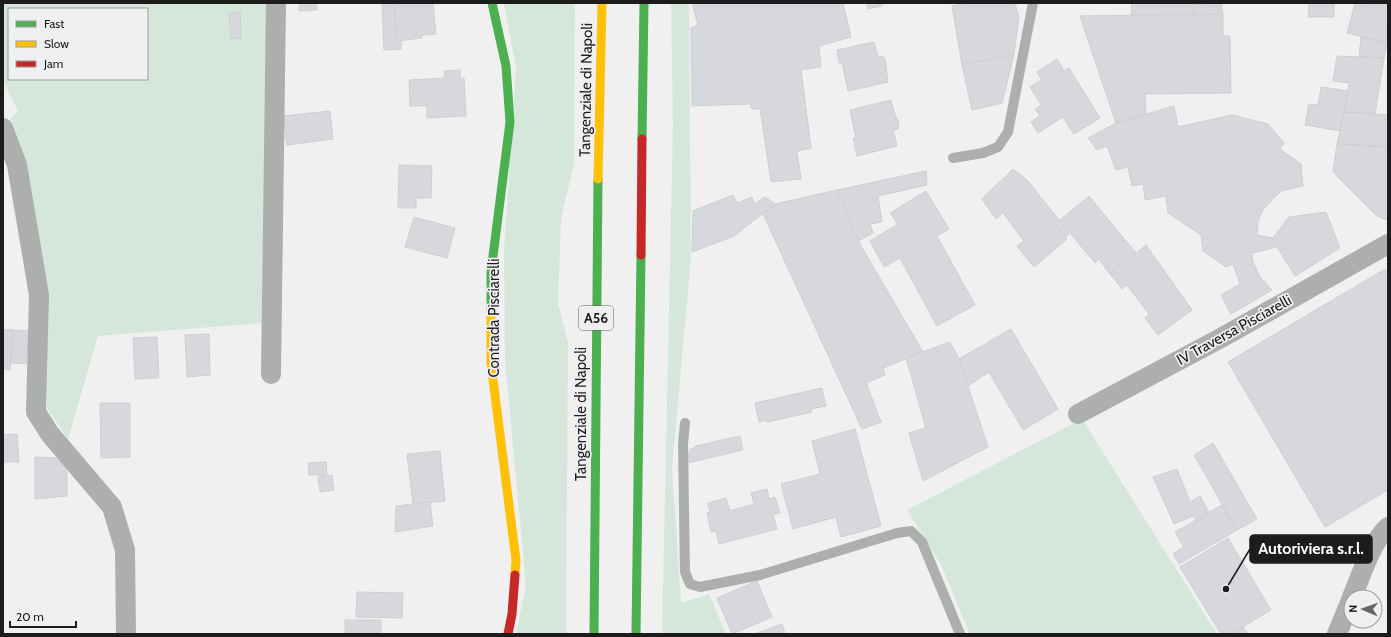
<svg xmlns="http://www.w3.org/2000/svg" width="1391" height="637" viewBox="0 0 1391 637" font-family="Cabin,sans-serif">
	<style>
		.green { fill: #d5e7db; fill-rule: evenodd }
		.building { fill: #d7d8dd; stroke: #cfcfcf }
		.lines { fill: none; stroke-linecap: round; stroke-linejoin: round }
		.lane { stroke: #adaeae; stroke-width: 10 }
		.street { stroke: #adaeae; stroke-width: 20 }
		.fast { stroke: #4caf50; stroke-width: 9 }
		.slow { stroke: #ffc107; stroke-width: 9 }
		.jam { stroke: #c62828; stroke-width: 9 }
		.labels { text-anchor: middle; dominant-baseline: central; stroke-width: 3.5; stroke-linejoin: round; paint-order: stroke }
		.shield { fill: #efeff1; stroke: #5b5b5d; stroke-width: 1 }
		.shield-label { font-size: 14px; font-weight: bold; fill: #1c1c1d }
		.street-label { font-size: 15px; fill: #1c1c1d; stroke: #efeff1 }
		.leader { fill: none; stroke: #1c1c1d; stroke-width: 1.5 }
		.callout-dot { fill: #1c1c1d; stroke: #efeff1; stroke-width: 1.5 }
		.callout { fill: #1c1c1d; stroke: #1c1c1d; stroke-width: 1.5 }
		.callout-label { font-size: 16px; text-anchor: middle; font-weight: bold; fill: #fff }
	</style>
	<rect width="100%" height="100%" fill="#f0f0f0"/>
	<g class="green">
		<path d="M3,3h265l-6,320 -164,13 -30,103 -21,-31 1,-122 -7,-25 -8,-50 -24,-91 9,-9 -15,-30zM9,9h138v70h-138z"/>
		<path d="M504,3h71l-1,161 -13,54 -3,86 10,39 -2,291h-50l10,-49 -21,-225 -1,-110 12,-182z"/>
		<path d="M671,3h18l2,254 -19,211 9,135 28,-9 17,40h-64l11,-510z"/>
		<path d="M1082,419l135,215h-247l-29,-69 -34,-55z"/>
	</g>
	<g class="building">
		<path d="M299,3h18v7l-18,1z"/>
		<path d="M382,3h12l3,38 4,-1v9l-17,1z"/>
		<path d="M394,3h39l3,31 -14,1v3l-25,3z"/>
		<path d="M692,3h151l8,34 -32,9 2,21 -20,3 10,78 -14,3 4,28 -30,3 -11,-73h-8l-1,-5 -59,2 -1,-78 7,-3z"/>
		<path d="M866,3h16v3l-14,3z"/>
		<path d="M965,3h50l4,14 -5,37 -52,11 -10,-59z"/>
		<path d="M1132,3h61l2,12 -64,1z"/>
		<path d="M1208,3h13l2,11 -28,1 -2,-10z"/>
		<path d="M1309,3h25v14h-26z"/>
		<path d="M1355,3l33,1 -1,39 -40,-10z"/>
		<path d="M240,12l1,26 -10,1 -2,-26z"/>
		<path d="M1223,14v22h7l1,57 -86,1 1,20 -30,9 -36,-107z"/>
		<path d="M1361,37l26,6 -3,15 -25,-1z"/>
		<path d="M874,42l4,15 4,-1 3,2 3,24 -40,9 -6,-29 -3,1 -2,-13z"/>
		<path d="M1014,54l-12,49 -30,7 -10,-45z"/>
		<path d="M1337,56l47,2 -9,56 -31,-2 5,-29 -16,-2z"/>
		<path d="M1057,59l7,12 5,-3 31,50 -26,16 -11,-17 -25,16 -7,-11 9,-6 -5,-7 6,-4 -11,-18 12,-7 -5,-8z"/>
		<path d="M460,70v8h4l2,38 -39,2v-12h-17l-1,-26 36,-2 -1,-7z"/>
		<path d="M1321,87l27,4 -7,40 -36,-6 4,-21 9,1z"/>
		<path d="M891,100l4,15 4,8 -1,6 -5,1 4,16 -40,10 -4,-18h3l-6,-28z"/>
		<path d="M1174,106l4,21 54,-12 36,9 16,19 -4,6 21,15 2,22 -22,5 -10,10 -8,9 -5,11 -1,14 16,3 16,-21 37,-5 14,36 -45,28 -18,-29 -25,6 1,9 7,15 12,13 -41,24 -10,-19 19,-11 -7,-20 -7,3 -23,-16 -2,-16 -33,-22 -2,-17 -21,4 -2,-16 -11,2 -4,-19 -12,3 -9,-24 -10,4 -9,-12 28,-15z"/>
		<path d="M330,111l3,28 -46,6 -4,-29z"/>
		<path d="M1344,112l44,3v32l-51,-3z"/>
		<path d="M1337,144l51,3v74l-12,-6 -43,-43z"/>
		<path d="M399,165l33,1 -1,32h-15v10h-18z"/>
		<path d="M1013,169l14,11 32,40 -4,4 12,15 -33,28 -17,-21 7,-5 -21,-28 -7,6 -14,-20z"/>
		<path d="M926,171l1,14 -49,11 4,26 -12,2 3,9 -15,8 -21,-51z"/>
		<path d="M837,190l23,54 63,108 -40,16 2,7 -19,8 15,39 -19,7 -99,-215 12,-10z"/>
		<path d="M926,191l23,38 -12,7 38,69 -38,21 -37,-68 -16,9 -14,-26 28,-17 -8,-11z"/>
		<path d="M733,195l4,8 15,-6 2,7 11,-7 10,7 -41,32 -42,16 1,-41z"/>
		<path d="M1089,196l47,57 -26,21 -11,-15 -4,4 -25,-30 -4,4 -11,-13z"/>
		<path d="M414,217l41,11 -8,30 -42,-11z"/>
		<path d="M1146,245l46,65 -34,25 -13,-17 4,-4 -22,-29 -5,4 -12,-15z"/>
		<path d="M1385,269l3,5v216l-63,37 -97,-165z"/>
		<path d="M3,329l10,1 -3,40 -7,-1z"/>
		<path d="M1011,329l47,80 -35,21 -34,-58 -21,14 -9,-27z"/>
		<path d="M13,330l16,1 -3,33 -15,-1z"/>
		<path d="M209,334l1,41 -23,2 -2,-42z"/>
		<path d="M157,337l2,41 -24,1 -2,-41z"/>
		<path d="M950,342l9,17 29,88 -65,34 -14,-48 17,-5 -20,-70z"/>
		<path d="M822,388l4,18 -15,3 1,3 -45,10v-2l-8,2 -4,-19z"/>
		<path d="M100,403h30v54l-29,1z"/>
		<path d="M855,429l26,97 -40,11 -5,-20 -43,12 -12,-45 39,-10 -8,-33z"/>
		<path d="M17,434l2,28h-16v-27z"/>
		<path d="M740,436l3,14 -56,13 3,-13 6,-4z"/>
		<path d="M1213,443l44,76 -20,11 -43,-75z"/>
		<path d="M440,451l5,50 -32,3 -6,-50z"/>
		<path d="M35,457l21,1 11,10v28l-32,3z"/>
		<path d="M326,462l1,12 -18,1 -1,-12z"/>
		<path d="M1177,469l13,33 10,-6 9,16 -13,8 -3,-4 -19,8 -21,-47z"/>
		<path d="M332,475l2,15 -14,2 -2,-16z"/>
		<path d="M767,489l2,10 6,-2 5,16 -7,2 4,14 -58,15 -3,-13 -5,1 -4,-19 3,-1 -2,-9 18,-5 4,13 24,-7 -3,-11z"/>
		<path d="M430,502l3,24 -38,6 1,-26z"/>
		<path d="M1222,505l15,25 -58,34 -6,-10 11,-7 -9,-15z"/>
		<path d="M1228,538l43,72 -40,24h-10l-41,-67z"/>
		<path d="M757,581l15,36 -40,17 -15,-36z"/>
		<path d="M357,592l46,1 -1,25 -46,-1z"/>
		<rect x="345" y="620" width="36" height="14"/>
		<path d="M782,624l3,10h-30z"/>
		<path d="M1243,627l5,7h-17z"/>
	</g>
	<g class="lines">
		<g class="lane">
			<path d="M953,158l30,-5 15,-6 10,-15 25,-129"/>
			<path d="M685,423l-2,21 2,128 5,12 10,3 60,-12 137,-42 14,-2 11,11 38,92"/>
		</g>
		<g class="street">
			<path d="M3,128l14,37 22,130 -3,117 14,22 62,73 13,43 1,84"/>
			<path d="M271,374l5,-371"/>
			<path d="M1078,414l143,-76 167,-94"/>
			<path d="M1352,597c10,-23 18,-53 36,-70"/>
			<path d="M1337,634l14,-34"/>
		</g>
		<g class="fast">
			<path d="M642,139l2,-136"/>
			<path d="M491,312v-40l19,-150 -4,-56 -14,-63"/>
			<path d="M594,634l4,-455"/>
			<path d="M636,634l5,-379"/>
		</g>
		<g class="slow">
			<path d="M598,179l4,-176"/>
			<path d="M491,312v52l25,196 -1,15"/>
		</g>
		<g class="jam">
			<path d="M641,255l1,-116"/>
			<path d="M508,634l4,-20 3,-39"/>
		</g>
	</g>
	<g class="labels">
		<rect class="shield" x="579" y="306" width="34" height="24" rx="3"/>
		<g class="shield-label">
			<text x="596" y="318">A56</text>
		</g>
		<g class="street-label">
			<text transform="translate(586 90) rotate(-89)">Tangenziale di Napoli</text>
			<text transform="translate(494 318) rotate(-90)">Contrada Pisciarelli</text>
			<text transform="translate(1234 330) rotate(-29)">IV Traversa Pisciarelli</text>
			<text transform="translate(581 414) rotate(-90)">Tangenziale di Napoli</text>
		</g>
	</g>
	<path class="leader" d="M1226 589L1250 549"/>
	<circle class="callout-dot" cx="1226" cy="589" r="4"/>
	<rect class="callout" x="1250" y="535" width="122" height="28" rx="4"/>
	<g class="callout-label">
		<text x="1311" y="554">Autoriviera s.r.l.</text>
	</g>
	<rect width="1391" height="637" fill="none" stroke="#1c1c1d" stroke-width="8"/>
	<rect x="8" y="8" width="140" height="72" fill="#efeff1" stroke="#9b9b9c"/>
	<rect x="16" y="21" width="20" height="6" fill="#4caf50" stroke="#9b9b9c"/>
	<text x="44" y="28" font-size="12" fill="#1c1c1d">Fast</text>
	<rect x="16" y="41" width="20" height="6" fill="#ffc107" stroke="#9b9b9c"/>
	<text x="44" y="48" font-size="12" fill="#1c1c1d">Slow</text>
	<rect x="16" y="61" width="20" height="6" fill="#c62828" stroke="#9b9b9c"/>
	<text x="44" y="68" font-size="12" fill="#1c1c1d">Jam</text>
	<g transform="translate(1363 609) rotate(272)"><circle r="19" fill="#efeff1" stroke="#9b9b9c"/>
	<path d="M0-3L7 15L0 10L-7 15Z" fill="#666667"/>
	<text y="-6" font-size="11" font-weight="bold" text-anchor="middle" fill="#1c1c1d">N</text>
	</g>
	<path d="M10 621v6h66v-6" fill="none" stroke="#1c1c1d" stroke-width="2"/>
	<text x="16" y="621" font-size="12" fill="#1c1c1d" stroke="#efeff1" stroke-width="3" paint-order="stroke">20 m</text>
</svg>
